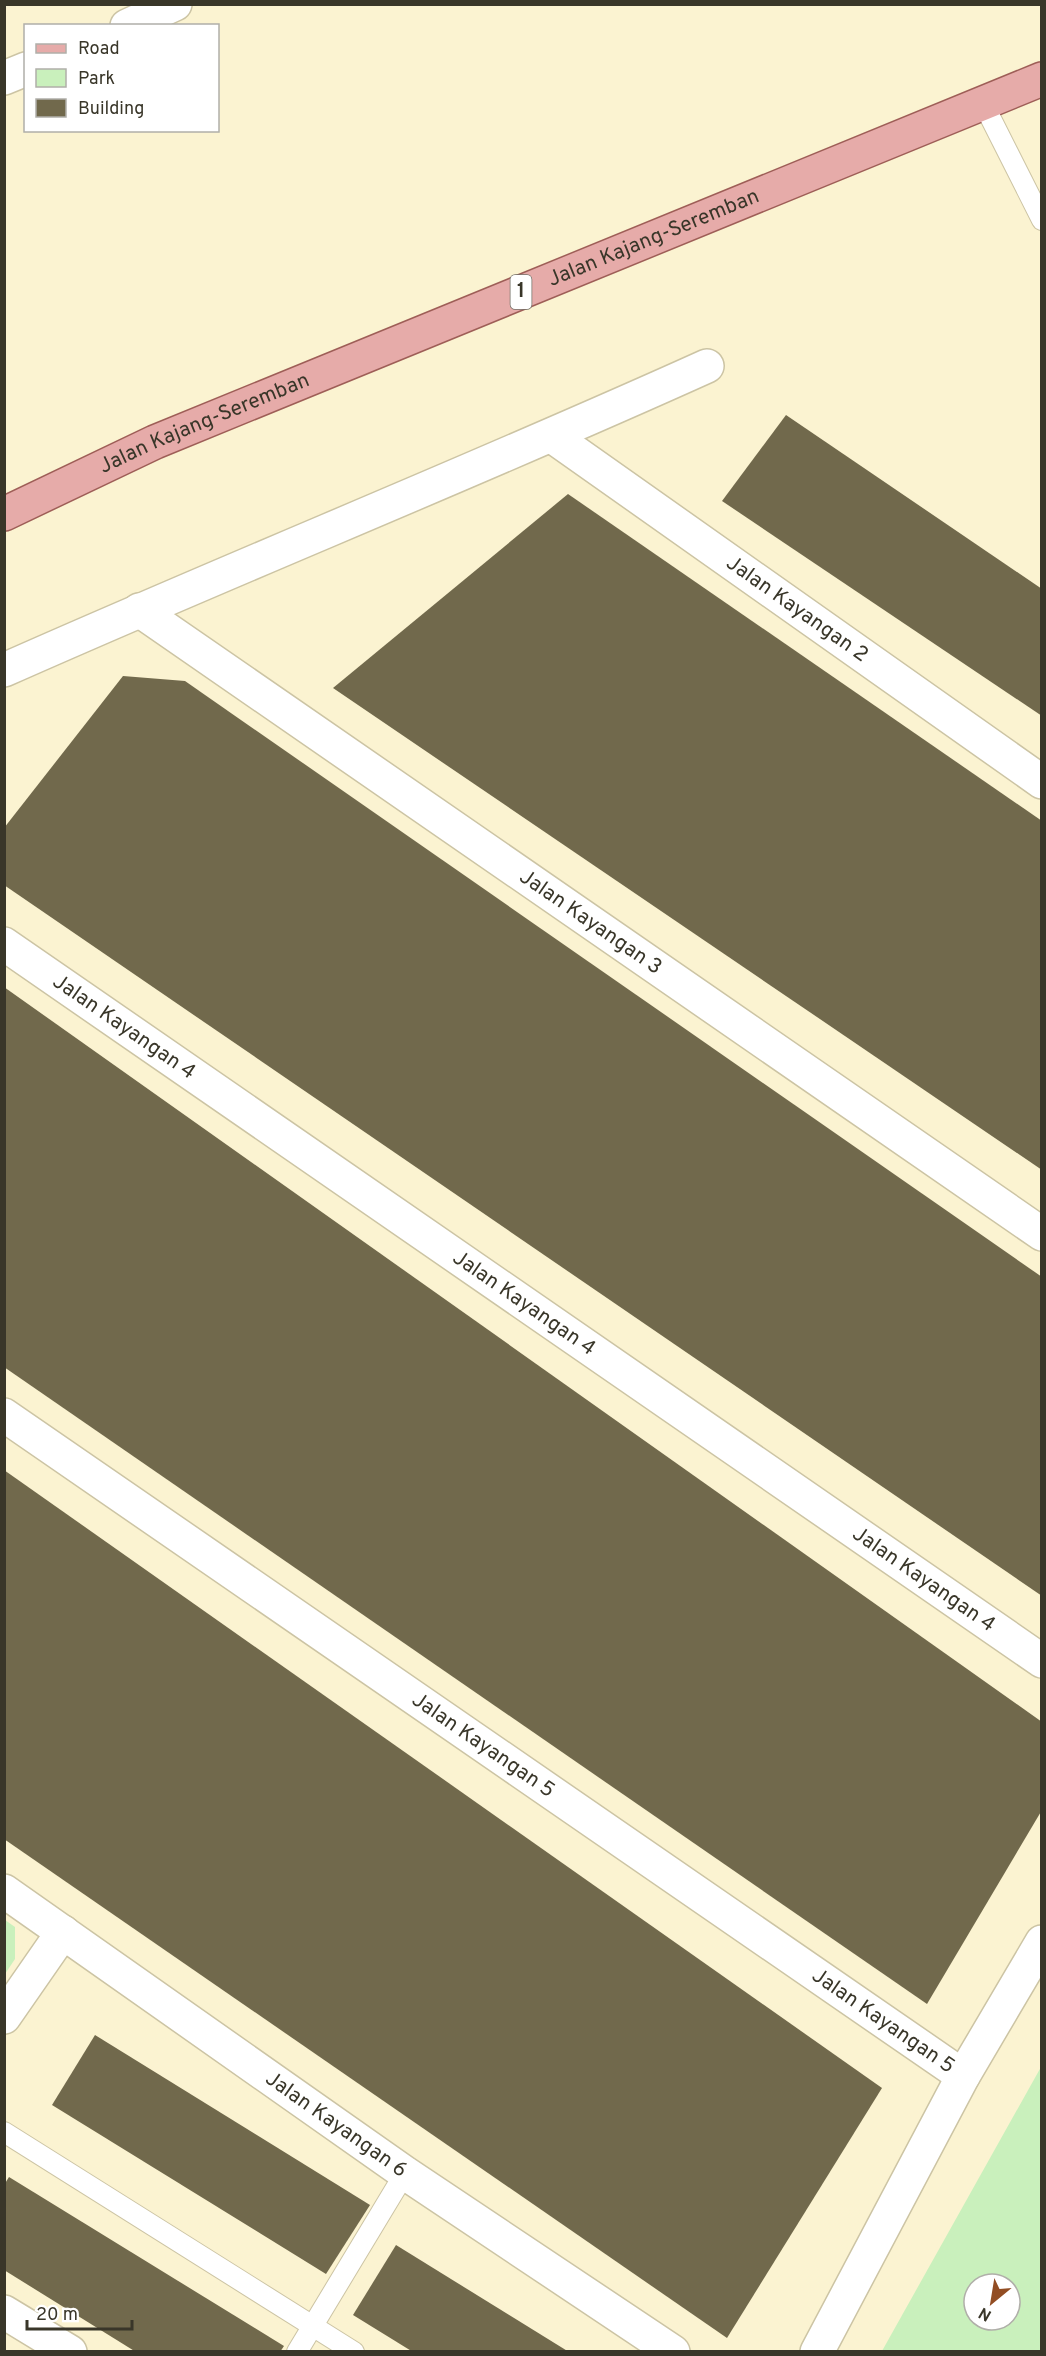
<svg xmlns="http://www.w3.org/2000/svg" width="1046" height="2356" viewBox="0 0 1046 2356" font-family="Overpass,sans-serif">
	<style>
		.green { fill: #c9f0bc; fill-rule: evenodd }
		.building { fill: #71694c }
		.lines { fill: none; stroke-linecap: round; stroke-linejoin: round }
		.service-casing { stroke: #ccc4a4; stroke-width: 22 }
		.minor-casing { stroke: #ccc4a4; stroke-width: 36 }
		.primary-casing { stroke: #9e5e57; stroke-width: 36 }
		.service { stroke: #fff; stroke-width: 20 }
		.minor { stroke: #fff; stroke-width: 33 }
		.primary { stroke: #e6aba9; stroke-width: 33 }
		.labels { text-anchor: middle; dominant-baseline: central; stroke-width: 6; stroke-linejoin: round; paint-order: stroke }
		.shield { fill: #fff; stroke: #747269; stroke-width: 1.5 }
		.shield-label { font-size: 20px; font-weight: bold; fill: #393629 }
		.street-label { font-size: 21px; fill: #393629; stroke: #fff }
	</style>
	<rect width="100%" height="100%" fill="#fbf3d1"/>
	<g class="green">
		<path d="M5,1920l10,7v32l-10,15z"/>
		<path d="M1041,2067v284h-159zM974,2284h36v36h-36z"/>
	</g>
	<g class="building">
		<path d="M786,415l256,174v127l-320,-215z"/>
		<path d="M568,494l474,327v349l-709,-482z"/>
		<path d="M123,676l62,5 857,596v319l-1038,-711v-57z"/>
		<path d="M4,987l1038,735v88l-115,194 -923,-637z"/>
		<path d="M4,1470l878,618 -155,250 -723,-499z"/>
		<path d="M95,2035l275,170 -44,69 -274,-169z"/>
		<path d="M9,2177l275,169 -4,6h-144l-132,-82v-85z"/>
		<path d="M396,2245l173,107h-156l-60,-37z"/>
	</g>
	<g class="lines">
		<g class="service-casing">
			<g id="service">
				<path d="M983,103l59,117"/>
				<path d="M4,2132l350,220"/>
				<path d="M297,2352l108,-179"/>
			</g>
		</g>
		<g class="minor-casing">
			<g id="minor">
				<path d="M127,26l48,-22"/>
				<path d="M4,78l22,-9"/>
				<path id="s1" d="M552,436l490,346"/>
				<path id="s2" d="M139,610l903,624"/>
				<path d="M4,670c234,-104 471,-199 703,-304"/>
				<path id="s3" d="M4,944l1038,717"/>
				<path id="s4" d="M4,1415l959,661"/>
				<path id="s5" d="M4,1891l401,282 268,179"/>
				<path d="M4,2017l59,-85"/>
				<path d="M4,2312l66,40"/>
				<path d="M817,2352l146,-276 79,-134"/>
			</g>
		</g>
		<g class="primary-casing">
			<g id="primary">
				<path id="s6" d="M4,514l151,-72 887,-363"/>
			</g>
		</g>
		<use href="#service" class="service"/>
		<use href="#minor" class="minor"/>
		<use href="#primary" class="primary"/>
	</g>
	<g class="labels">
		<rect class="shield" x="510.5" y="275" width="21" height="34" rx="4.5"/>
		<g class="shield-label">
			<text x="521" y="292">1</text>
		</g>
		<g class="street-label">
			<text stroke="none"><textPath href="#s6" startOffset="706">Jalan Kajang-Seremban</textPath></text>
			<text stroke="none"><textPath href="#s6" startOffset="220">Jalan Kajang-Seremban</textPath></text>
			<text stroke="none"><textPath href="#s1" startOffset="300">Jalan Kayangan 2</textPath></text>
			<text stroke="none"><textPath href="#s2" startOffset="549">Jalan Kayangan 3</textPath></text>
			<text stroke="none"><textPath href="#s3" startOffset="146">Jalan Kayangan 4</textPath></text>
			<text stroke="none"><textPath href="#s3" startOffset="632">Jalan Kayangan 4</textPath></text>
			<text stroke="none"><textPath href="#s3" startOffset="1118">Jalan Kayangan 4</textPath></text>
			<text stroke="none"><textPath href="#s4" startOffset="582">Jalan Kayangan 5</textPath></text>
			<text stroke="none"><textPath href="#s4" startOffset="1068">Jalan Kayangan 5</textPath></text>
			<text stroke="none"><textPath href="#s5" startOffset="406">Jalan Kayangan 6</textPath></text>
		</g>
	</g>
	<rect width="1046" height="2356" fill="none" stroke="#393629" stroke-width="12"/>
	<rect x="24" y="24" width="195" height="108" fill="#ffffff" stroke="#b0afa9" stroke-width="1.5"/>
	<rect x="36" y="44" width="30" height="9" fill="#e6aba9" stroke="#b0afa9" stroke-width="1.5"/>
	<text x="78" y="54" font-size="18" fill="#393629">Road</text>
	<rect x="36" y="69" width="30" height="18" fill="#c9f0bc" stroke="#b0afa9" stroke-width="1.5"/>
	<text x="78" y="84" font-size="18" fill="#393629">Park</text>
	<rect x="36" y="99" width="30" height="18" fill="#71694c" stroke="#b0afa9" stroke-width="1.5"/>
	<text x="78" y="114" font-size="18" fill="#393629">Building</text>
	<g transform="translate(992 2302) rotate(210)"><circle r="28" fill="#ffffff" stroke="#b0afa9" stroke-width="1.5"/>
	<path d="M0-4.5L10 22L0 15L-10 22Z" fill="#924d23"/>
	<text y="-9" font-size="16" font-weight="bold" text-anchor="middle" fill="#393629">N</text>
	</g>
	<path d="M27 2320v9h105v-9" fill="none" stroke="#393629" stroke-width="3"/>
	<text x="36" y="2320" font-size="18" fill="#393629" stroke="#ffffff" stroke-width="4.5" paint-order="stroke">20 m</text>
</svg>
